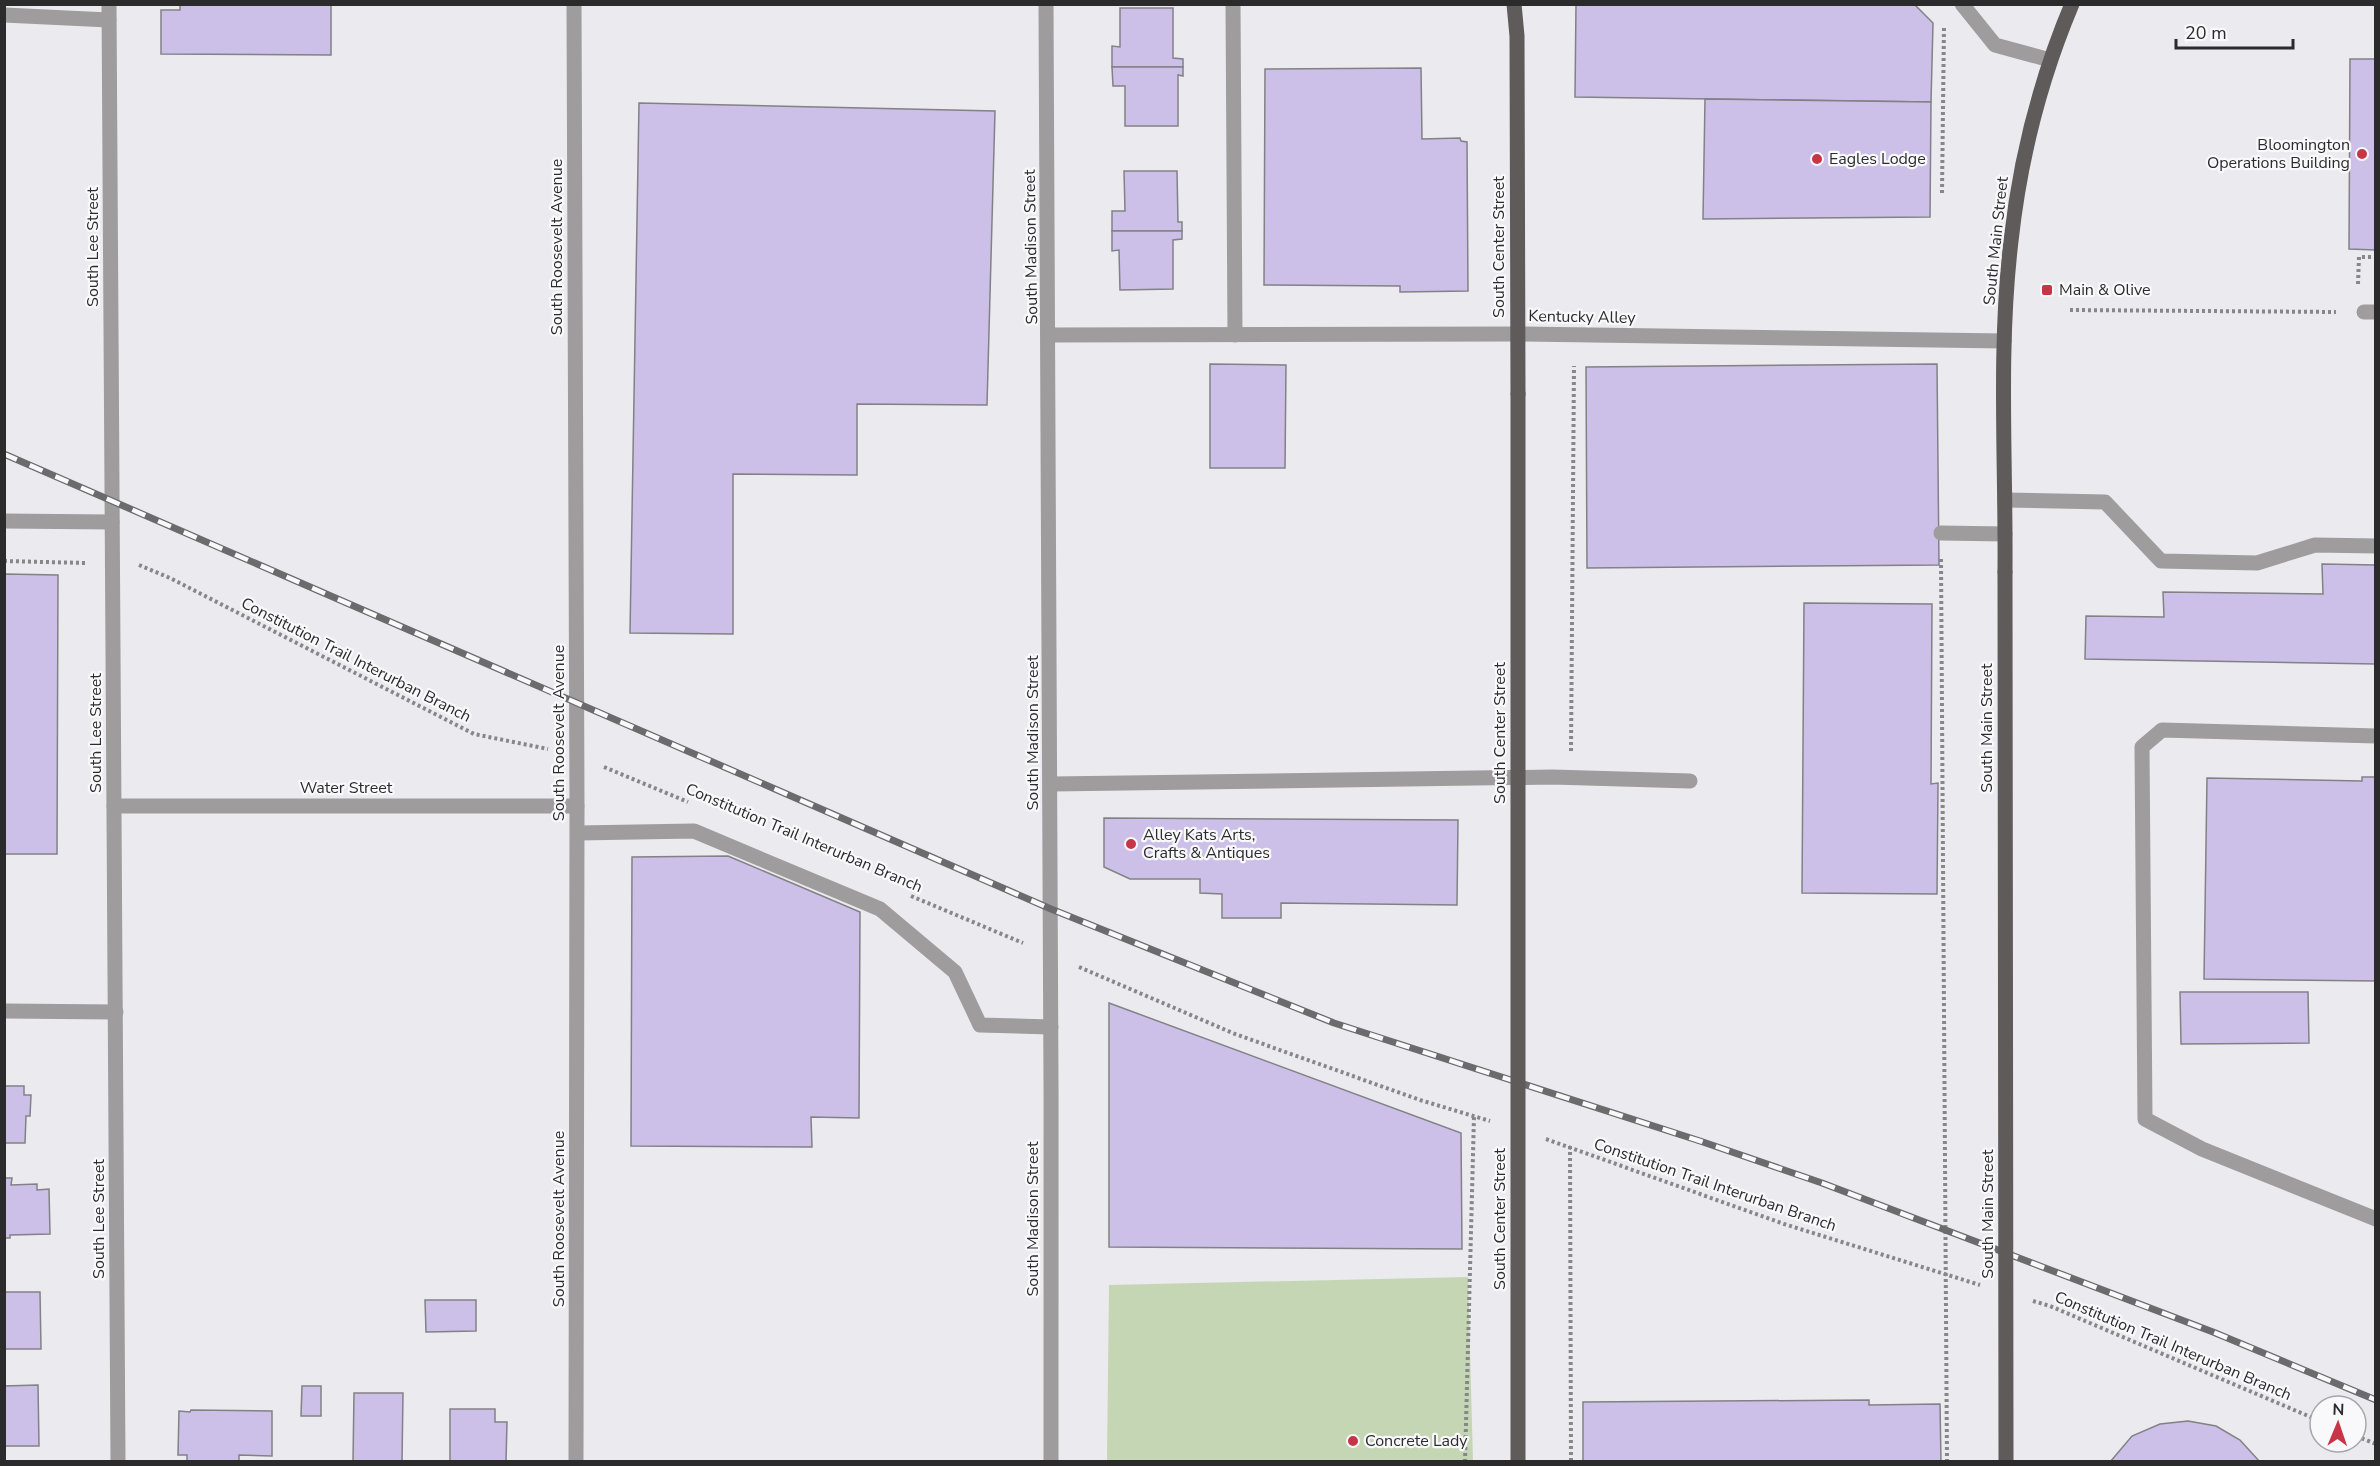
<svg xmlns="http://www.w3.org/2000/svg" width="2380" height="1466" viewBox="0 0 2380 1466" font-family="'Nunito Sans',sans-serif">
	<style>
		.green { fill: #c5d6b4 }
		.building { fill: #ccc0e9; stroke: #828185; stroke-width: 1.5 }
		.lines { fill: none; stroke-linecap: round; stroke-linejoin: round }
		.path { stroke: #878789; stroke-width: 4; stroke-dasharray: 3 3; stroke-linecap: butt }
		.service { stroke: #9e9c9c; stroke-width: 15 }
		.minor { stroke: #9e9c9c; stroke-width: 15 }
		.primary { stroke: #5f5b5b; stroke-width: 15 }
		.rail-casing { stroke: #6b6b6d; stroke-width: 7 }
		.rail { stroke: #f9f8fb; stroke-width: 4.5; stroke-dasharray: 14; stroke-linecap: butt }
		.primary-bridge { stroke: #5f5b5b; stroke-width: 15 }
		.poi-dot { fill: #c63647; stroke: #f9f8fb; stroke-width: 2 }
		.labels { text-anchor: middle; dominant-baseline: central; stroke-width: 4.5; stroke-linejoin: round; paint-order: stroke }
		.poi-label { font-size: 16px; fill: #2b2b2c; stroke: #f9f8fb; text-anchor: start }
		.street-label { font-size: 16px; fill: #2b2b2c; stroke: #f9f8fb }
	</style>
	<rect width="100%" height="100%" fill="#ebeaee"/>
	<path class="green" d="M1468,1277l5,184h-366l2,-176z"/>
	<g class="building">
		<path d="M331,4v51l-170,-1v-44h19v-5z"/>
		<path d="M1576,4h338l19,19 -2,79 -356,-5z"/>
		<path d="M1120,8h53v50l10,1v8h-71v-21l8,1z"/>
		<path d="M2350,59h26v191l-27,-1z"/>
		<path d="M1112,67h71v9l-5,-1v51h-53v-40h-12z"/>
		<path d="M1421,68l1,71 38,-1 1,3 6,1 1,149 -68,1v-6l-136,-1 1,-216z"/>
		<path d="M1705,99l226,3 -1,115 -227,2z"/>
		<path d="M639,103l356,8 -8,294 -130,-1v71l-124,-1v160l-103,-1z"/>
		<path d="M1124,171h53l1,51h4v9h-70v-20h13z"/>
		<path d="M1112,231h70v8l-9,1v49l-53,1 -1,-40 -7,1z"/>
		<path d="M1210,364l76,1 -1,103h-75z"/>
		<path d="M1937,364l2,201 -352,3 -1,-201z"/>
		<path d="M2322,564l54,1v99l-291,-5 1,-43 78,1 -1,-25 160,2z"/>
		<path d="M4,574l54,1 -1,279h-53z"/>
		<path d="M1804,603l128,1 -1,180 7,-1 -1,111 -135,-1z"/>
		<path d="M2362,777h14v204l-172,-2 3,-201 155,3z"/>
		<path d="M1104,818l354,2 -1,85 -176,-2v15h-59v-24l-22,-1v-14h-70l-26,-12z"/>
		<path d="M728,856l132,56 -1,206 -48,-1 1,30 -181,-1 1,-289z"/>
		<path d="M2180,992h128l1,51 -128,1z"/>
		<path d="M1109,1003l352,130 1,116 -353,-2z"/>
		<path d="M4,1086h20v9h7l-1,21h-4l-1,27h-21z"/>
		<path d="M4,1178h8l-1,7 26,-1v6l12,-1 1,45 -40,1v3h-6z"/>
		<path d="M4,1292h36l1,57h-37z"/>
		<path d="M425,1300h51v31l-50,1z"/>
		<path d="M38,1385l1,61h-35v-60z"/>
		<path d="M302,1386h19v30h-20z"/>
		<path d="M354,1393h49l-1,69h-49z"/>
		<path d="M1869,1400v5l71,-1 1,58h-358v-60z"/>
		<path d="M450,1409h45v13h12l-1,40h-56z"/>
		<path d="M191,1410l81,1v45l-33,-1v7h-52v-7h-9l1,-44 11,1z"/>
		<path d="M2188,1421l28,5 24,14 20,22h-150l22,-26 28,-12z"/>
	</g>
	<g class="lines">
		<g class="path">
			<path d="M1942,193l2,-167"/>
			<path d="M2358,284l1,-27h17"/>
			<path d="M2070,310l266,2"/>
			<path d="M1941,559l6,903"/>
			<path d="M4,561l82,2"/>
			<path d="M139,565l31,13 304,156 74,15"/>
			<path d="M1571,751l3,-385"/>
			<path d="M604,767l84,35"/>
			<path d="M911,896l112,47"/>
			<path d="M1079,967l156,67 185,66 70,21"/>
			<path d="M1546,1139l238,85 196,61"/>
			<path d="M1570,1146l1,316"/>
			<path d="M2033,1301l17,5 270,115"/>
			<path d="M2356,1436l20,8"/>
			<path d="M1465,1462l9,-346"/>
		</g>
		<g class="service">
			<path d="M1233,4l2,331"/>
			<path d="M1962,4l33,41 55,15"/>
			<path d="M4,15l105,5"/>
			<path d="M2364,312h12"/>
			<path d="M2005,500l100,2 56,59 96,2 58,-18 61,1"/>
			<path d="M1941,533l64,1"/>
			<path d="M2376,736l-214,-6 -20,17 3,372 57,30 174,70"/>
			<path d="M1052,784l500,-7 138,4"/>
			<path d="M578,833l116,-2 186,78 75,63 25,53 71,2"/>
		</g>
		<g class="minor">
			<path d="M109,4l9,1458"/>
			<path d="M574,4l3,802 -1,656"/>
			<path d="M1046,4c6,486 5,972 5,1458"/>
			<path d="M1050,335l468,-1 486,7"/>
			<path d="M4,521l108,1"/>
			<path d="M114,806h463"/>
			<path d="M4,1011l112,1"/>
		</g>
		<g class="primary">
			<path d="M1514,4l3,32 1,358"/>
			<path d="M2005,572c1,-110 -7,-221 6,-331 9,-82 29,-161 61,-237"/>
		</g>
		<g class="rail-casing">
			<path id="rail" d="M4,454l1047,455 283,114 366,118 122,42 391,149 163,68"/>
		</g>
		<use href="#rail" class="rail"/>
		<g class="primary-bridge">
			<path d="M1518,394v1068"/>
			<path d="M2005,572l1,890"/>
		</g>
	</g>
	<g class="poi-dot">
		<circle cx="2362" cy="154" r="6"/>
		<circle cx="1817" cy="159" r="6"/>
		<rect x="2041" y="284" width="12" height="12" rx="3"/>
		<circle cx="1131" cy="844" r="6"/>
		<circle cx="1353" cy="1441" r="6"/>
	</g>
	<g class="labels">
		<g class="poi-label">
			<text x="2350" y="145" text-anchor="end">Bloomington<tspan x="2350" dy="18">Operations Building</tspan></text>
			<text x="1829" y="159">Eagles Lodge</text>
			<text x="2059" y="290">Main &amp; Olive</text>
			<text x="1143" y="835">Alley Kats Arts,<tspan x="1143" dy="18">Crafts &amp; Antiques</tspan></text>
			<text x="1365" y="1441">Concrete Lady</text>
		</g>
		<g class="street-label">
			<text transform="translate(1996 241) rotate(-84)">South Main Street</text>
			<text transform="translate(93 247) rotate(-90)">South Lee Street</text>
			<text transform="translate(557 247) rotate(-90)">South Roosevelt Avenue</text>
			<text transform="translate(1031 247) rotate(-91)">South Madison Street</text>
			<text transform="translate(1499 247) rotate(-90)">South Center Street</text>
			<text transform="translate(1582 317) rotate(1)">Kentucky Alley</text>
			<text transform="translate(356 660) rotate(27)">Constitution Trail Interurban Branch</text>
			<text transform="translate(1987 728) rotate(-90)">South Main Street</text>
			<text transform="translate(96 733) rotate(-90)">South Lee Street</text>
			<text transform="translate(559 733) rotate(-90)">South Roosevelt Avenue</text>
			<text transform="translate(1033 733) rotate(-90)">South Madison Street</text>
			<text transform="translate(1500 733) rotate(-90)">South Center Street</text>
			<text x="346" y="788">Water Street</text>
			<text transform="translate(804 838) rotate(23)">Constitution Trail Interurban Branch</text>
			<text transform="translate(1715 1185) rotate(19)">Constitution Trail Interurban Branch</text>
			<text transform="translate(1988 1214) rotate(-90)">South Main Street</text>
			<text transform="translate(99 1219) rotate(-90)">South Lee Street</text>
			<text transform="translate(559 1219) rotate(-90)">South Roosevelt Avenue</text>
			<text transform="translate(1033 1219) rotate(-90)">South Madison Street</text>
			<text transform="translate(1500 1219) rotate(-90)">South Center Street</text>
			<text transform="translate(2173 1346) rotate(23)">Constitution Trail Interurban Branch</text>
		</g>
	</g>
	<rect width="2380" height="1466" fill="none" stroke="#2b2b2c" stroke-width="12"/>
	<g transform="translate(2338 1424) rotate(2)"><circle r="28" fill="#f9f8fb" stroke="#a7a6a8" stroke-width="1.5"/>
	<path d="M0-4.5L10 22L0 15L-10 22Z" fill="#c63647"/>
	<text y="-9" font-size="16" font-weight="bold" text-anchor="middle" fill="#2b2b2c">N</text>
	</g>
	<path d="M2176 39v9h117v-9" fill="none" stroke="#2b2b2c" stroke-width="3"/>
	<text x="2185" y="39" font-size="18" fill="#2b2b2c" stroke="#f9f8fb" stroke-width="4.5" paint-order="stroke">20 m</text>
</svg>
